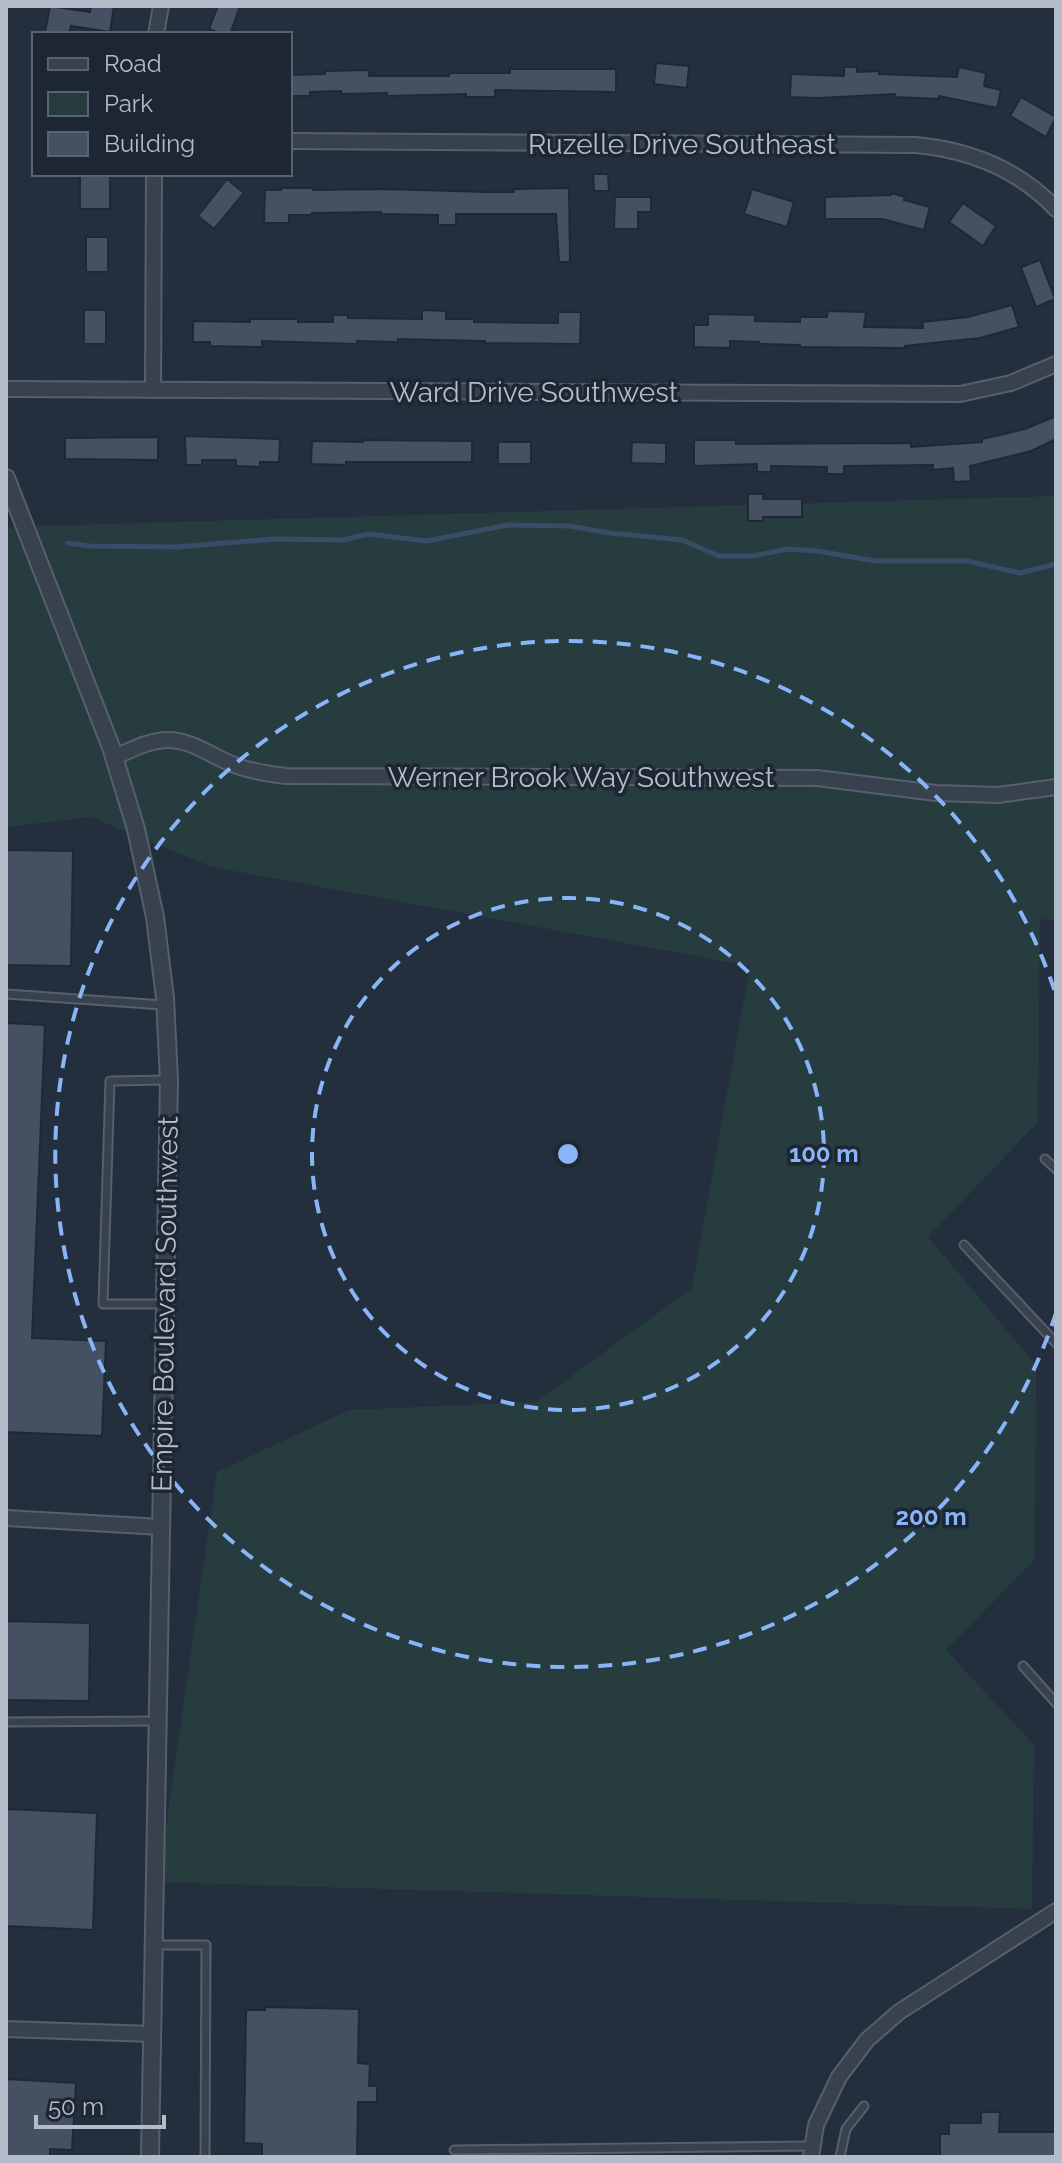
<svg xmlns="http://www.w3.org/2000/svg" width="1062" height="2163" viewBox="0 0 1062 2163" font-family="Raleway,sans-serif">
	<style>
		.green { fill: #263c3f }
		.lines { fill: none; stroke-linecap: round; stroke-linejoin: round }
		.stream { stroke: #394c67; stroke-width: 5 }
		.building { fill: #455162; stroke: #1f2835; stroke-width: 2 }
		.service-casing { stroke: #565f6c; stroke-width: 11 }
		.minor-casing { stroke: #565f6c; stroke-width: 18 }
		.tertiary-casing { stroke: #565f6c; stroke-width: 20 }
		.service { stroke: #38414e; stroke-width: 7 }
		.minor { stroke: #38414e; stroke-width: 14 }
		.tertiary { stroke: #38414e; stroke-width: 16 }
		.ring { fill: none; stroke: #8ab4f8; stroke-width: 4; stroke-dasharray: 14 10 }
		.labels { text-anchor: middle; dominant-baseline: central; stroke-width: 7; stroke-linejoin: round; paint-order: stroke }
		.street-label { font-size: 28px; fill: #b4bcc9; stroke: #1d2633 }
		.centre { fill: #8ab4f8; stroke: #1d2633; stroke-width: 4 }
		.ring-label { font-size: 24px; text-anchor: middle; font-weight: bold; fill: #8ab4f8; stroke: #1d2633; stroke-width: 7; stroke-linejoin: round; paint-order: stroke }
	</style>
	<rect width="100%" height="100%" fill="#242f3e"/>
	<path class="green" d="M1056,496v425l-16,-2 -2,203 -110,115 108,128 -1,194 -89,91 88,95 -2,164 -874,-27 59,-410 132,-62 187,-8 156,-114 58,-322 -538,-99 -121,-50 -85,10v-300z"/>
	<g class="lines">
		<path class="stream" d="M68,543l22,3 87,1 98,-8 68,1 25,-6 59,7 81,-16 62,1 40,7 72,7 37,16h34l35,-7 29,2 59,10h91l53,12 36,-9"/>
	</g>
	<g class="building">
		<path d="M50,6l40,6 1,-6h23l-4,26 -39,-6 -2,8 -24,-2z"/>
		<path d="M218,6h22l-10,28h-8l-13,-5z"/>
		<path d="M656,63l33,3 -2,22 -33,-4z"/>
		<path d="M844,67h13v5l22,-1v3l78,3 2,-10 27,6 -2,13 17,4 -4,18 -58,-12v3l-44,-2v-3l-77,4 -28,-1 1,-23 53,2z"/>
		<path d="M510,69h106v23l-121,-2v7h-29v-3l-79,2v-3l-46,1v-3l-31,1v4h-20v-21l35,-1v-3l44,-1v6h80v-3h61z"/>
		<path d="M1021,97l35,20 -10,20 -36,-21z"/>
		<path d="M593,174h15l1,17h-15z"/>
		<rect x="80" y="175" width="30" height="34"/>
		<path d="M227,179l17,14 -30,36 -16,-13z"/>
		<path d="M281,188h32v2l69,-1 106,3h26v-3l55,-1 1,74h-11l-3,-48h-100v11h-18v-10l-57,-1v-2l-69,1v2h-23v8h-25l1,-33h16z"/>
		<path d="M752,189l42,13 -7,25 -43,-13z"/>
		<path d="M891,193l14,4 -1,3 26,7 -6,23 -42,-11h-57v-22l66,-2z"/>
		<path d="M615,197h36v15h-13v17h-24z"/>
		<path d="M963,203l33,23 -13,20 -34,-24z"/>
		<rect x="86" y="237" width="22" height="35"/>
		<path d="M1040,260l15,39 -19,8 -15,-40z"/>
		<path d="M1012,305l7,22 -39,11 -75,8v2l-105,-1v-2l-41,-1v-2l-29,-1v7l-36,-1v-22h14v-11l47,1v6l45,1v-5h27l1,-6 38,1 -2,15 59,1 -1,-6 46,-5z"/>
		<rect x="84" y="310" width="22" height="34"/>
		<path d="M422,310l24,1v8h28v3l84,1v-11h23l-1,32 -95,-1v-2l-87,-2v3l-41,-1v3l-95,-3v6l-52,-1v-4h-17v-21l57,1v-3h48v3h35v-7h15v3l74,1z"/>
		<path d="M1056,416v23l-25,12 -61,15 1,15 -17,1 -1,-14 -20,2v-5l-89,1v8h-17v-7l-56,-1v6h-14v-8l-63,2v-26h42v4l175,-1v4l71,-5v-3l43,-10z"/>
		<path d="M185,436l95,3 -1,23h-19v5l-24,-1v-6h-34v5h-16z"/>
		<path d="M158,437v23l-93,-1v-21z"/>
		<path d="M363,440l109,1v21h-126v3l-35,-1 1,-23 51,1z"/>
		<rect x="498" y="442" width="33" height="22"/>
		<path d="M632,442l34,1v21l-35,-1z"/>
		<path d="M748,494h15v5h39v18h-39v4h-15z"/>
		<path d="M6,850l67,1 -2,115 -65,-1z"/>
		<path d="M6,1023l39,2 -13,313 74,3 -4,95 -96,-4z"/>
		<path d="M6,1621l84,2 -1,78 -83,-1z"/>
		<path d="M6,1809l91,4 -4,117 -87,-4z"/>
		<path d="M265,2007l94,2 -1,54 12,1 -1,22h8v16h-19l-1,55h-95v-13l-18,-1 2,-133h19z"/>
		<path d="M6,2079l70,4 -4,67 -22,-1v8h-44z"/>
		<path d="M981,2112h19l-1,20h57v25h-116v-23h9v-11h32z"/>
	</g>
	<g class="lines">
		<g class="service-casing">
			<g id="service">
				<path d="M6,994l157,11"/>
				<path d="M1045,1159l11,10"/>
				<path d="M964,1245l92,98"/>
				<path d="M163,1304h-60l7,-223 59,-1"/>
				<path d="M1023,1666l33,37"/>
				<path d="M6,1722l150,-1"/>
				<path d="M154,1945h52l-1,212"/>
				<path d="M454,2150l357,-4"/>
				<path d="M840,2157l6,-28 18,-23"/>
			</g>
		</g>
		<g class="minor-casing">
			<g id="minor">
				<path d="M156,34l5,-28"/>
				<path d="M290,141l626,4c54,5 102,24 140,64"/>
				<path d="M6,389l954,5 51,-11 45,-19"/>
				<path d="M153,390l1,-216"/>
				<path d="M115,757c16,-7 34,-17 53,-17 25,0 46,18 69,26 17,6 32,8 49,10l531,2 119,15 62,2 58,-8"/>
				<path d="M6,1518l155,9"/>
				<path d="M6,2029l146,5"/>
				<path d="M811,2157l5,-32 23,-48 28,-37 32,-28 157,-101"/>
			</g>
		</g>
		<g class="tertiary-casing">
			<path id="tertiary" d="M6,478l105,269 25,82 19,88 10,81 4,82 -19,1077"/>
		</g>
		<use href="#service" class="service"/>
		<use href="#minor" class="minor"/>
		<use href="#tertiary" class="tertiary"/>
	</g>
	<g class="ring">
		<circle cx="568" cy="1154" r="256"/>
		<path d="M1056 1313A513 513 0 1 1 1056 995"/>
	</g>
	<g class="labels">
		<g class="street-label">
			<text x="682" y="144">Ruzelle Drive Southeast</text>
			<text x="534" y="392">Ward Drive Southwest</text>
			<text x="581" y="777">Werner Brook Way Southwest</text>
			<text transform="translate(165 1304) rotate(-89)">Empire Boulevard Southwest</text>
		</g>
	</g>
	<circle cx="568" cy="1154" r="12" class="centre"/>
	<g class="ring-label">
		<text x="824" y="1162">100 m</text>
		<text x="931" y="1525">200 m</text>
	</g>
	<rect width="1062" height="2163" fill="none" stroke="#b4bcc9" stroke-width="16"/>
	<rect x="32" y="32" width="260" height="144" fill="#1d2633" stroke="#59626f" stroke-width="2"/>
	<rect x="48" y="58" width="40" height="12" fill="#38414e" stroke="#59626f" stroke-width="2"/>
	<text x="104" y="72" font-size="24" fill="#b4bcc9">Road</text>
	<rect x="48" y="92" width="40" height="24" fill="#263c3f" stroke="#59626f" stroke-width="2"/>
	<text x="104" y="112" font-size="24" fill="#b4bcc9">Park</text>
	<rect x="48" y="132" width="40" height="24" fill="#455162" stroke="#59626f" stroke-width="2"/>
	<text x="104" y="152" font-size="24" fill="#b4bcc9">Building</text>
	<path d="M36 2115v12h128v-12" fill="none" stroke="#b4bcc9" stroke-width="4"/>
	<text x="48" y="2115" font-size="24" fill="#b4bcc9" stroke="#1d2633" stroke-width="6" paint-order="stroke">50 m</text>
</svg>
